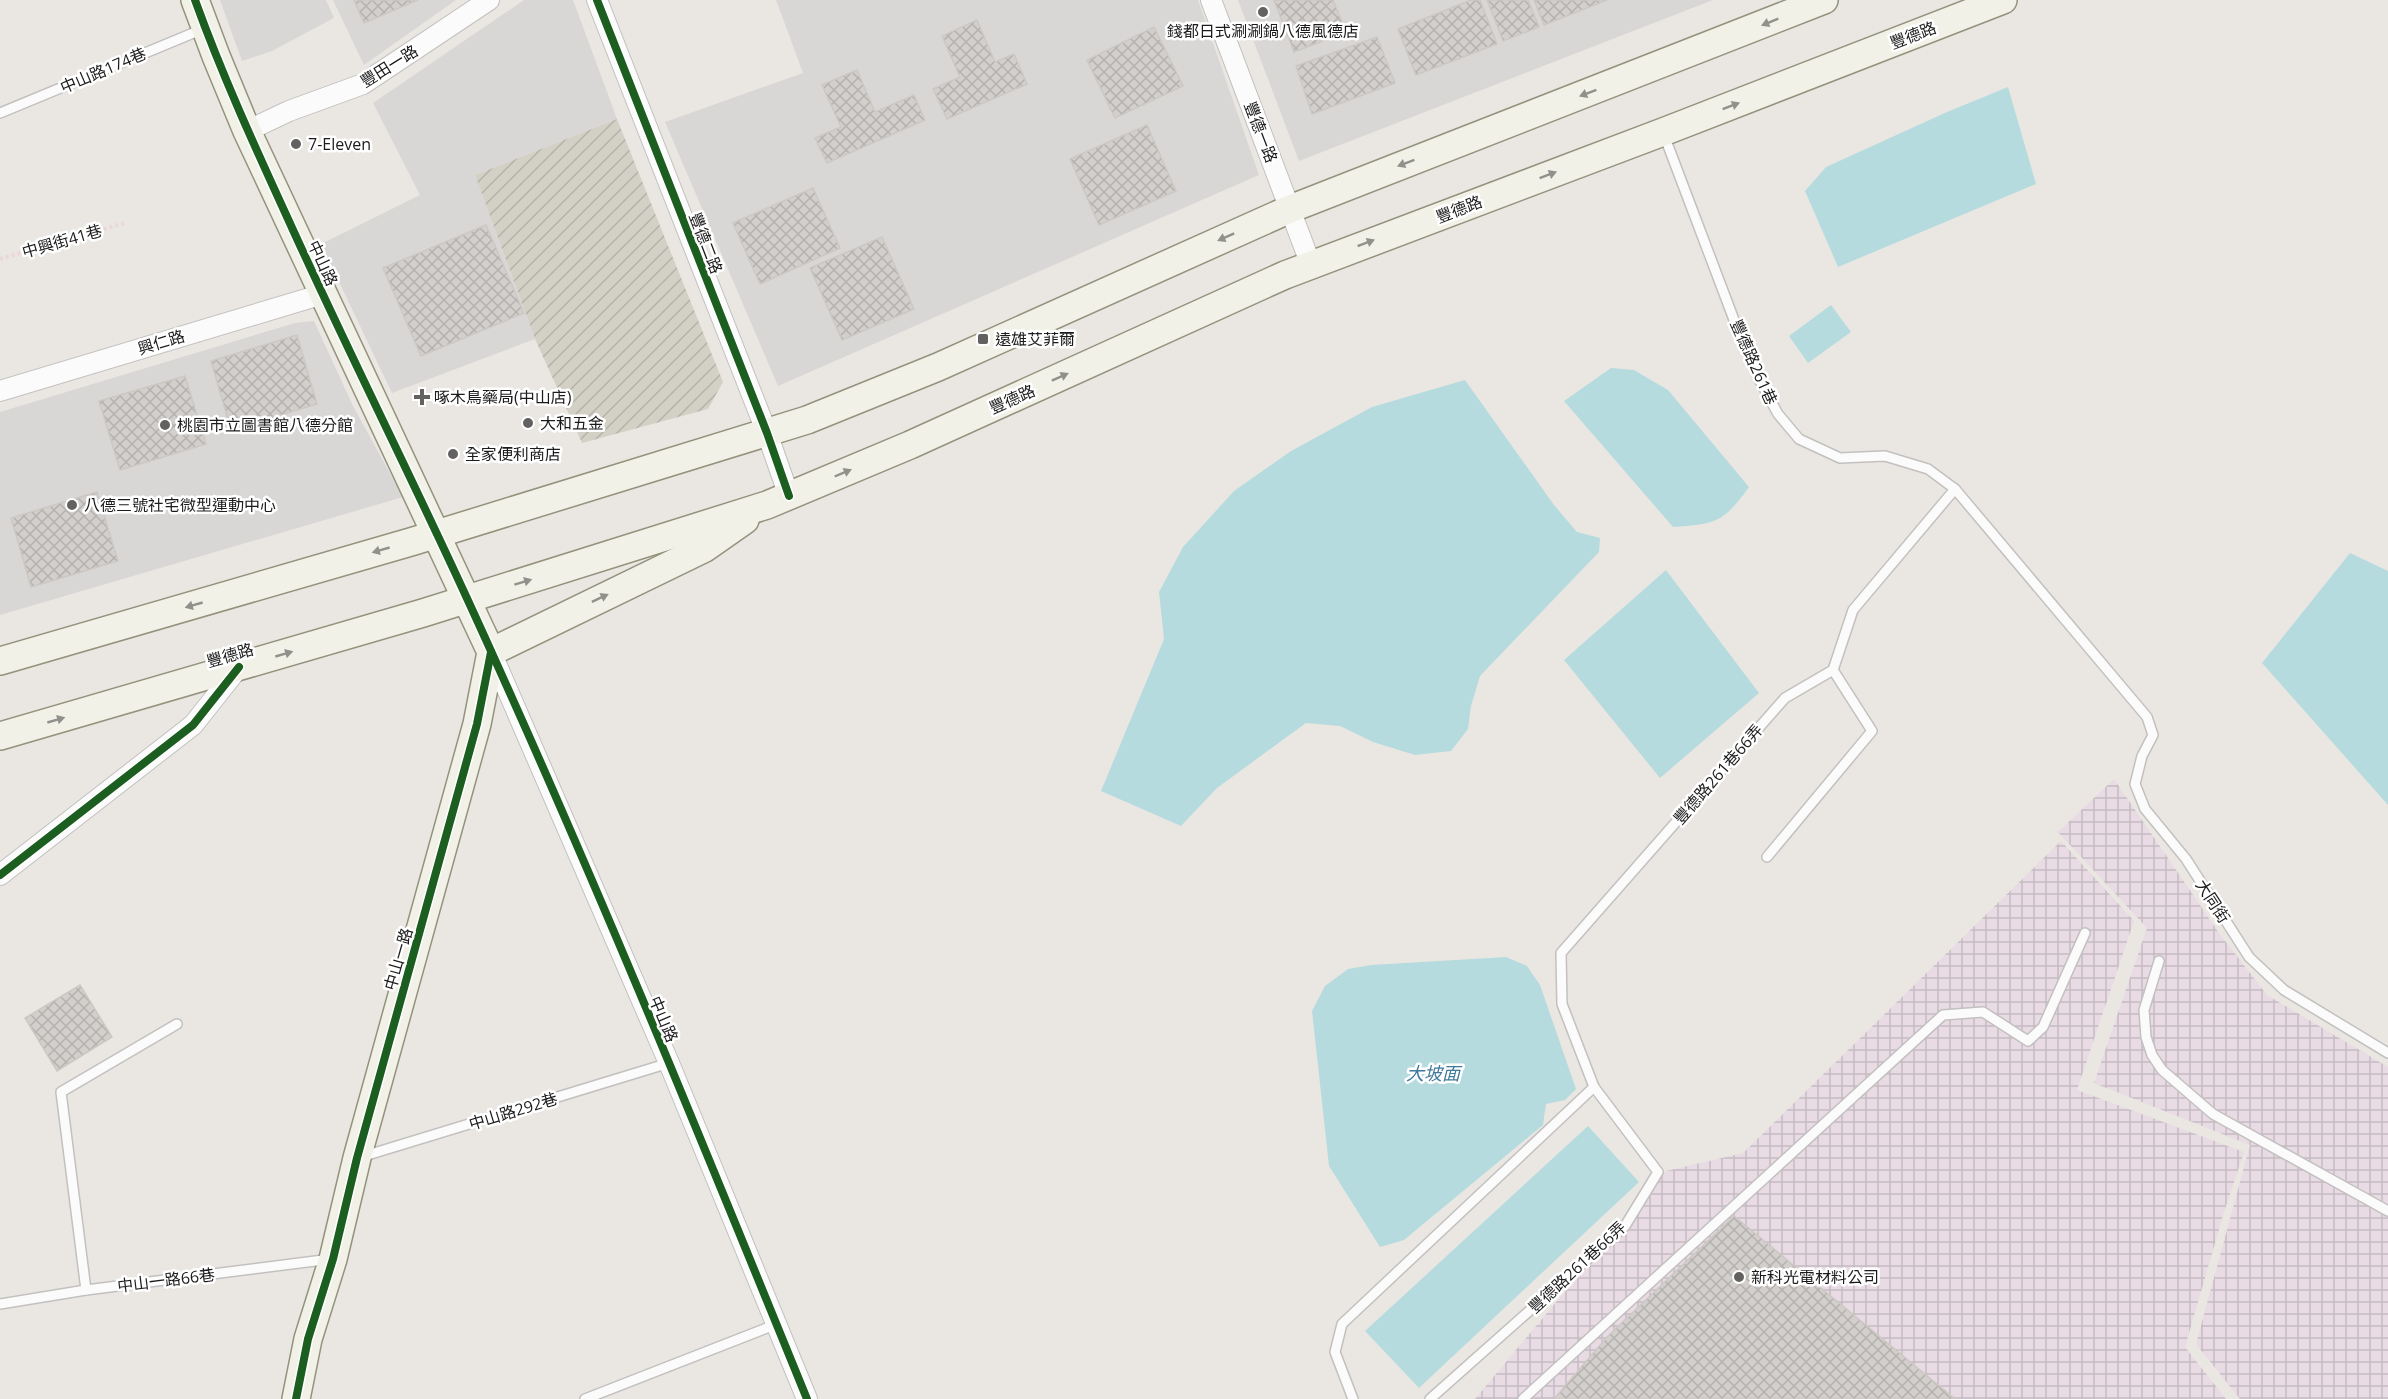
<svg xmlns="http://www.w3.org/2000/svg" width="2388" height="1399" viewBox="0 0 2388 1399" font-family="'Open Sans','Noto Sans TC',sans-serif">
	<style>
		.residential { fill: #d9d7d5 }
		.industrial { fill: url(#industrial-grid) }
		.construction { fill: url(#construction-furrows) }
		.parking { fill: #d8d7d5 }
		.water { fill: #b6dbde }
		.building { fill: url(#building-cross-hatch); stroke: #cdc8c4; stroke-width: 1.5 }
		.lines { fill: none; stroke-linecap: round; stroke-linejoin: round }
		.lane-casing { stroke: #c2c1bf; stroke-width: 12 }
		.street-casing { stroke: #c2c1bf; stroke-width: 22 }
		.secondary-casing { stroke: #94927c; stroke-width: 30 }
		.path { stroke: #ead7d7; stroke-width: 4; stroke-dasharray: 3 3; stroke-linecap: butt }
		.lane { stroke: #fcfbfb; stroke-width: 9 }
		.street { stroke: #fcfbfb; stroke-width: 20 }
		.secondary { stroke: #f2f1e8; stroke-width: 27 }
		.cycleway-casing { stroke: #fff; stroke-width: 11 }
		.cycleway { stroke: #1b5e20; stroke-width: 8 }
		.oneway { fill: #91918c }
		.poi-dot { fill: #636261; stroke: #fff; stroke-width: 2 }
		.labels { text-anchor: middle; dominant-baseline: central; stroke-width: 5; stroke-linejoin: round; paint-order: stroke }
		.poi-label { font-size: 16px; fill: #1b1b1b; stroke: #fff; text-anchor: start }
		.street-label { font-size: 16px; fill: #1b1b1b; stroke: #fff }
		.water-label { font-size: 18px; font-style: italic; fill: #427a9c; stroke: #fff }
	</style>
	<defs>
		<pattern id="industrial-grid" width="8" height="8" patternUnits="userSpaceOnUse" patternTransform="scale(1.5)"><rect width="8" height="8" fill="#e8dbe4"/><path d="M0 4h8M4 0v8" fill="none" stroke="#c6bbc3"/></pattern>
		<pattern id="construction-furrows" width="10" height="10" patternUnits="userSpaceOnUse" patternTransform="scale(1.5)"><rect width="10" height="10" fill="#d3d1c5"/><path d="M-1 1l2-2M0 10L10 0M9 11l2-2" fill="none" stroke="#b5b3a9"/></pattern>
		<pattern id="building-cross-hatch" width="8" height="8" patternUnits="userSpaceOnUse" patternTransform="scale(1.5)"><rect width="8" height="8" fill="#d2cfcc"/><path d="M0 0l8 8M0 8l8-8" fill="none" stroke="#b4b1af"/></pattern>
	</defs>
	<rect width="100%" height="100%" fill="#eae7e3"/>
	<g class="residential">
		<path d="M333,0h123l-92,65z"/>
		<path d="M524,0h49l44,119 -142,56 60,164 -143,54 -71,-149 99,-49 -47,-92z"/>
		<path d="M776,0h422l61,175 -481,211 -113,-264 138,-49z"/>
		<path d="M1238,0h475l-414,161z"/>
		<path d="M314,321l39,85 50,91 -403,118v-203l295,-89z"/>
	</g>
	<g class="industrial">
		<path d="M2114,779l105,154 48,62 121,72v332h-148l-44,-55 54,-199 -156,-62 53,-155 -89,-96z"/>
		<path d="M2061,841l73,80 -57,169 167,62 -20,60 -39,135 41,52h-751l191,-228 77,-18z"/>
	</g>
	<path class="construction" d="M617,119l106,263 -15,27 -126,34 -47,-104 -60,-164z"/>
	<path class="parking" d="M220,0h106l8,18 -62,33 -30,10z"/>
	<g class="water">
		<path d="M2008,87l28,97 -198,83 -33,-76 21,-24 121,-55z"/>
		<path d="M1831,305l20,27 -43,31 -19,-27z"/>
		<path d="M1611,368l23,2 34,20 81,97c-26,36 -33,37 -76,40l-109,-126z"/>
		<path d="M1465,380l89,125 23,27 23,6 -1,14 -119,124 -9,30 -3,23 -17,22 -36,4 -42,-13 -33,-16 -34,-3 -89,65 -36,38 -80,-35 63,-152 -5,-47 24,-45 51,-56 57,-40 81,-44z"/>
		<path d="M2350,553l38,18v234l-126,-142z"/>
		<path d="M1666,570l93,123 -99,85 -96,-118z"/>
		<path d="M1506,957l21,9 13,19 36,104 -11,11 -19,4 -3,21 -139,115 -24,7 -51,-81 -17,-155 13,-25 23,-17 23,-4z"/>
		<path d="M1588,1126l51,56 -220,206 -54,-57z"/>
	</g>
	<g class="building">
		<path d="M354,0h64l-54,23z"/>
		<path d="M1274,0h59l13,32 -52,20z"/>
		<path d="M1471,0h9l17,44 -81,31 -18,-46z"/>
		<path d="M1487,0h41l11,27 -36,14z"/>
		<path d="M1534,0h73l-63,25z"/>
		<path d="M977,20l18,42 19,-8 13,30 -80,35 -14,-30 27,-12 -18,-41z"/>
		<path d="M1154,27l29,59 -68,32 -28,-58z"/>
		<path d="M1377,37l18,46 -83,31 -16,-48z"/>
		<path d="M857,70l18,42 39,-17 11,25 -98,43 -12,-25 26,-11 -19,-42z"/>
		<path d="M1147,125l29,66 -77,34 -29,-66z"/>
		<path d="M813,188l27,60 -80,36 -27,-61z"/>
		<path d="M486,225l38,88 -103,43 -38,-88z"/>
		<path d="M882,237l32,72 -72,31 -32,-72z"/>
		<path d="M297,335l20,69 -86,26 -20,-69z"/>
		<path d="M185,376l21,68 -86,26 -21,-69z"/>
		<path d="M97,492l21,69 -87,26 -20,-69z"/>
		<path d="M80,985l32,52 -55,34 -32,-53z"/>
		<path d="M1734,1216l221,183h-401l53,-62z"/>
	</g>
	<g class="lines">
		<g class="lane-casing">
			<g id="lane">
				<path d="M0,113l203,-84"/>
				<path d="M1664,135l75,198 21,48 18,33 21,25 41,19 45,-2 43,13 27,20 192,228 6,18 -11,21 -7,28 10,25 41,50 63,98 35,33 104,63"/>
				<path d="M1767,857l105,-126 -39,-61"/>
				<path d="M2159,961l-15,49 2,27 6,18 10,15 51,44 175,97"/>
				<path d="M361,1157l308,-94"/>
				<path d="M86,1290l-25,-198 116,-68"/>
				<path d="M0,1304l86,-14 245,-31"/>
				<path d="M585,1399l192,-75"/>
				<path d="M1353,1399l-18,-47 7,-28 252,-237"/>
				<path d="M1430,1399l195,-173 33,-54 -64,-85 -32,-83 -1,-51 224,-255 48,-28 20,-60 102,-121"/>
				<path d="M1523,1399l420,-384 40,-3 45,29 15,-14 42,-94"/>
			</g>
		</g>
		<g class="street-casing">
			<g id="street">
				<path d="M597,0l170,433 22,63"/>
				<path d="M1211,0l100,265"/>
				<path d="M247,131l42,-20 74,-27 126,-84"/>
				<path d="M0,391l323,-97"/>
				<path d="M491,652l178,411 138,336"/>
				<path d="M0,875l193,-150 46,-58"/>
			</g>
		</g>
		<g class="secondary-casing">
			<g id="secondary">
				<path d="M195,0l21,56 31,75 244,521 -14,72 -120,434 -24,101 -25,80 -12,60"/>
				<path d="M491,652l214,-104 40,-28"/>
				<path d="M0,661l414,-120 393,-121 131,-53 352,-158 534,-209"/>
				<path d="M0,736l423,-123 344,-108 143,-60 375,-170 378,-143 340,-132"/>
			</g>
		</g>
		<path class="path" d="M0,259l125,-36"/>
		<use href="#lane" class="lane"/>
		<use href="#street" class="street"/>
		<use href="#secondary" class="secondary"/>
		<g class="cycleway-casing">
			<g id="cycleway">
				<path d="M195,0c27,75 60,147 93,219 57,126 119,249 177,375 122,265 232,535 342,805"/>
				<path d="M597,0l170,433 22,63"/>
				<path d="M0,875l193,-150 46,-58"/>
				<path d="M296,1399l12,-60 25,-80 24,-101 120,-434 14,-72"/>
			</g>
		</g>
		<use href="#cycleway" class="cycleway"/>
	</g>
	<defs><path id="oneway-solid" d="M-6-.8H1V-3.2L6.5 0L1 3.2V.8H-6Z" transform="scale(1.5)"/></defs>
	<g class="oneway">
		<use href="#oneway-solid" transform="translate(1770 22) rotate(158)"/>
		<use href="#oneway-solid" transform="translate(1588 93) rotate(159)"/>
		<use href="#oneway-solid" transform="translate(1731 106) rotate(-21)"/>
		<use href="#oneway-solid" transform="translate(1406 163) rotate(159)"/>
		<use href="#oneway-solid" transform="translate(1548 175) rotate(-21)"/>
		<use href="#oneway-solid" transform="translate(1226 237) rotate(156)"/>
		<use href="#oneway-solid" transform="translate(1366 243) rotate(-21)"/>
		<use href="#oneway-solid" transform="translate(1060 377) rotate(-24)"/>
		<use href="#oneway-solid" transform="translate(843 473) rotate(-23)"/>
		<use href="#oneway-solid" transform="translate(381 550) rotate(164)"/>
		<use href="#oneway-solid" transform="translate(523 582) rotate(-17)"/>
		<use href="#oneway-solid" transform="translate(600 598) rotate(-25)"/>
		<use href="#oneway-solid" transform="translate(194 605) rotate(164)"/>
		<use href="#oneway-solid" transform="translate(284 654) rotate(-16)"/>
		<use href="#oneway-solid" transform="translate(56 720) rotate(-16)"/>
	</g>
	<g class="poi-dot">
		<circle cx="1263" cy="12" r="6"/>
		<circle cx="296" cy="144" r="6"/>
		<rect x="977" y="333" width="12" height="12" rx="3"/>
		<path d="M419 388h6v6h6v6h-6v6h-6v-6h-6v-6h6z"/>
		<circle cx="528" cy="423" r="6"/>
		<circle cx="165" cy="425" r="6"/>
		<circle cx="453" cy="454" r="6"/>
		<circle cx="72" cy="505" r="6"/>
		<circle cx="1739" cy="1277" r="6"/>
	</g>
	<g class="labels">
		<g class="poi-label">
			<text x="1263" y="31" text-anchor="middle">錢都日式涮涮鍋八德風德店</text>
			<text x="308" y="144">7-Eleven</text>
			<text x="995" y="339">遠雄艾菲爾</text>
			<text x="434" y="397">啄木鳥藥局(中山店)</text>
			<text x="540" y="423">大和五金</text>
			<text x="177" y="425">桃園市立圖書館八德分館</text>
			<text x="465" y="454">全家便利商店</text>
			<text x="84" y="505">八德三號社宅微型運動中心</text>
			<text x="1751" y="1277">新科光電材料公司</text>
		</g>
		<g class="street-label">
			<text transform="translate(1913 35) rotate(-21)">豐德路</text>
			<text transform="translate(389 66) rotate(-32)">豐田一路</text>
			<text transform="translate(103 70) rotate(-23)">中山路174巷</text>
			<text transform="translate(1261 132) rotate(69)">豐德一路</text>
			<text transform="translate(1459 209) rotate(-21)">豐德路</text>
			<text transform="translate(62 241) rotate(-16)">中興街41巷</text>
			<text transform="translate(706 243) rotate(69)">豐德二路</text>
			<text transform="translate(323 263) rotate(65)">中山路</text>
			<text transform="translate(161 342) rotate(-17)">興仁路</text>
			<text transform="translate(1754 362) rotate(66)">豐德路261巷</text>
			<text transform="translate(1012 399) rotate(-24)">豐德路</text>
			<text transform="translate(230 655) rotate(-16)">豐德路</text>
			<text transform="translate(1718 774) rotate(-49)">豐德路261巷66弄</text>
			<text transform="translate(2213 901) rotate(57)">大同街</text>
			<text transform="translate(398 959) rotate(-74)">中山一路</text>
			<text transform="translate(664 1019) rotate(67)">中山路</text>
			<text transform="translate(513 1111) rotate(-17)">中山路292巷</text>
			<text transform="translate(1577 1267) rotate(-43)">豐德路261巷66弄</text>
			<text transform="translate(166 1280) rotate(-7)">中山一路66巷</text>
		</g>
		<g class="water-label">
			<text x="1433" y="1073">大坡面</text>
		</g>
	</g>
</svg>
